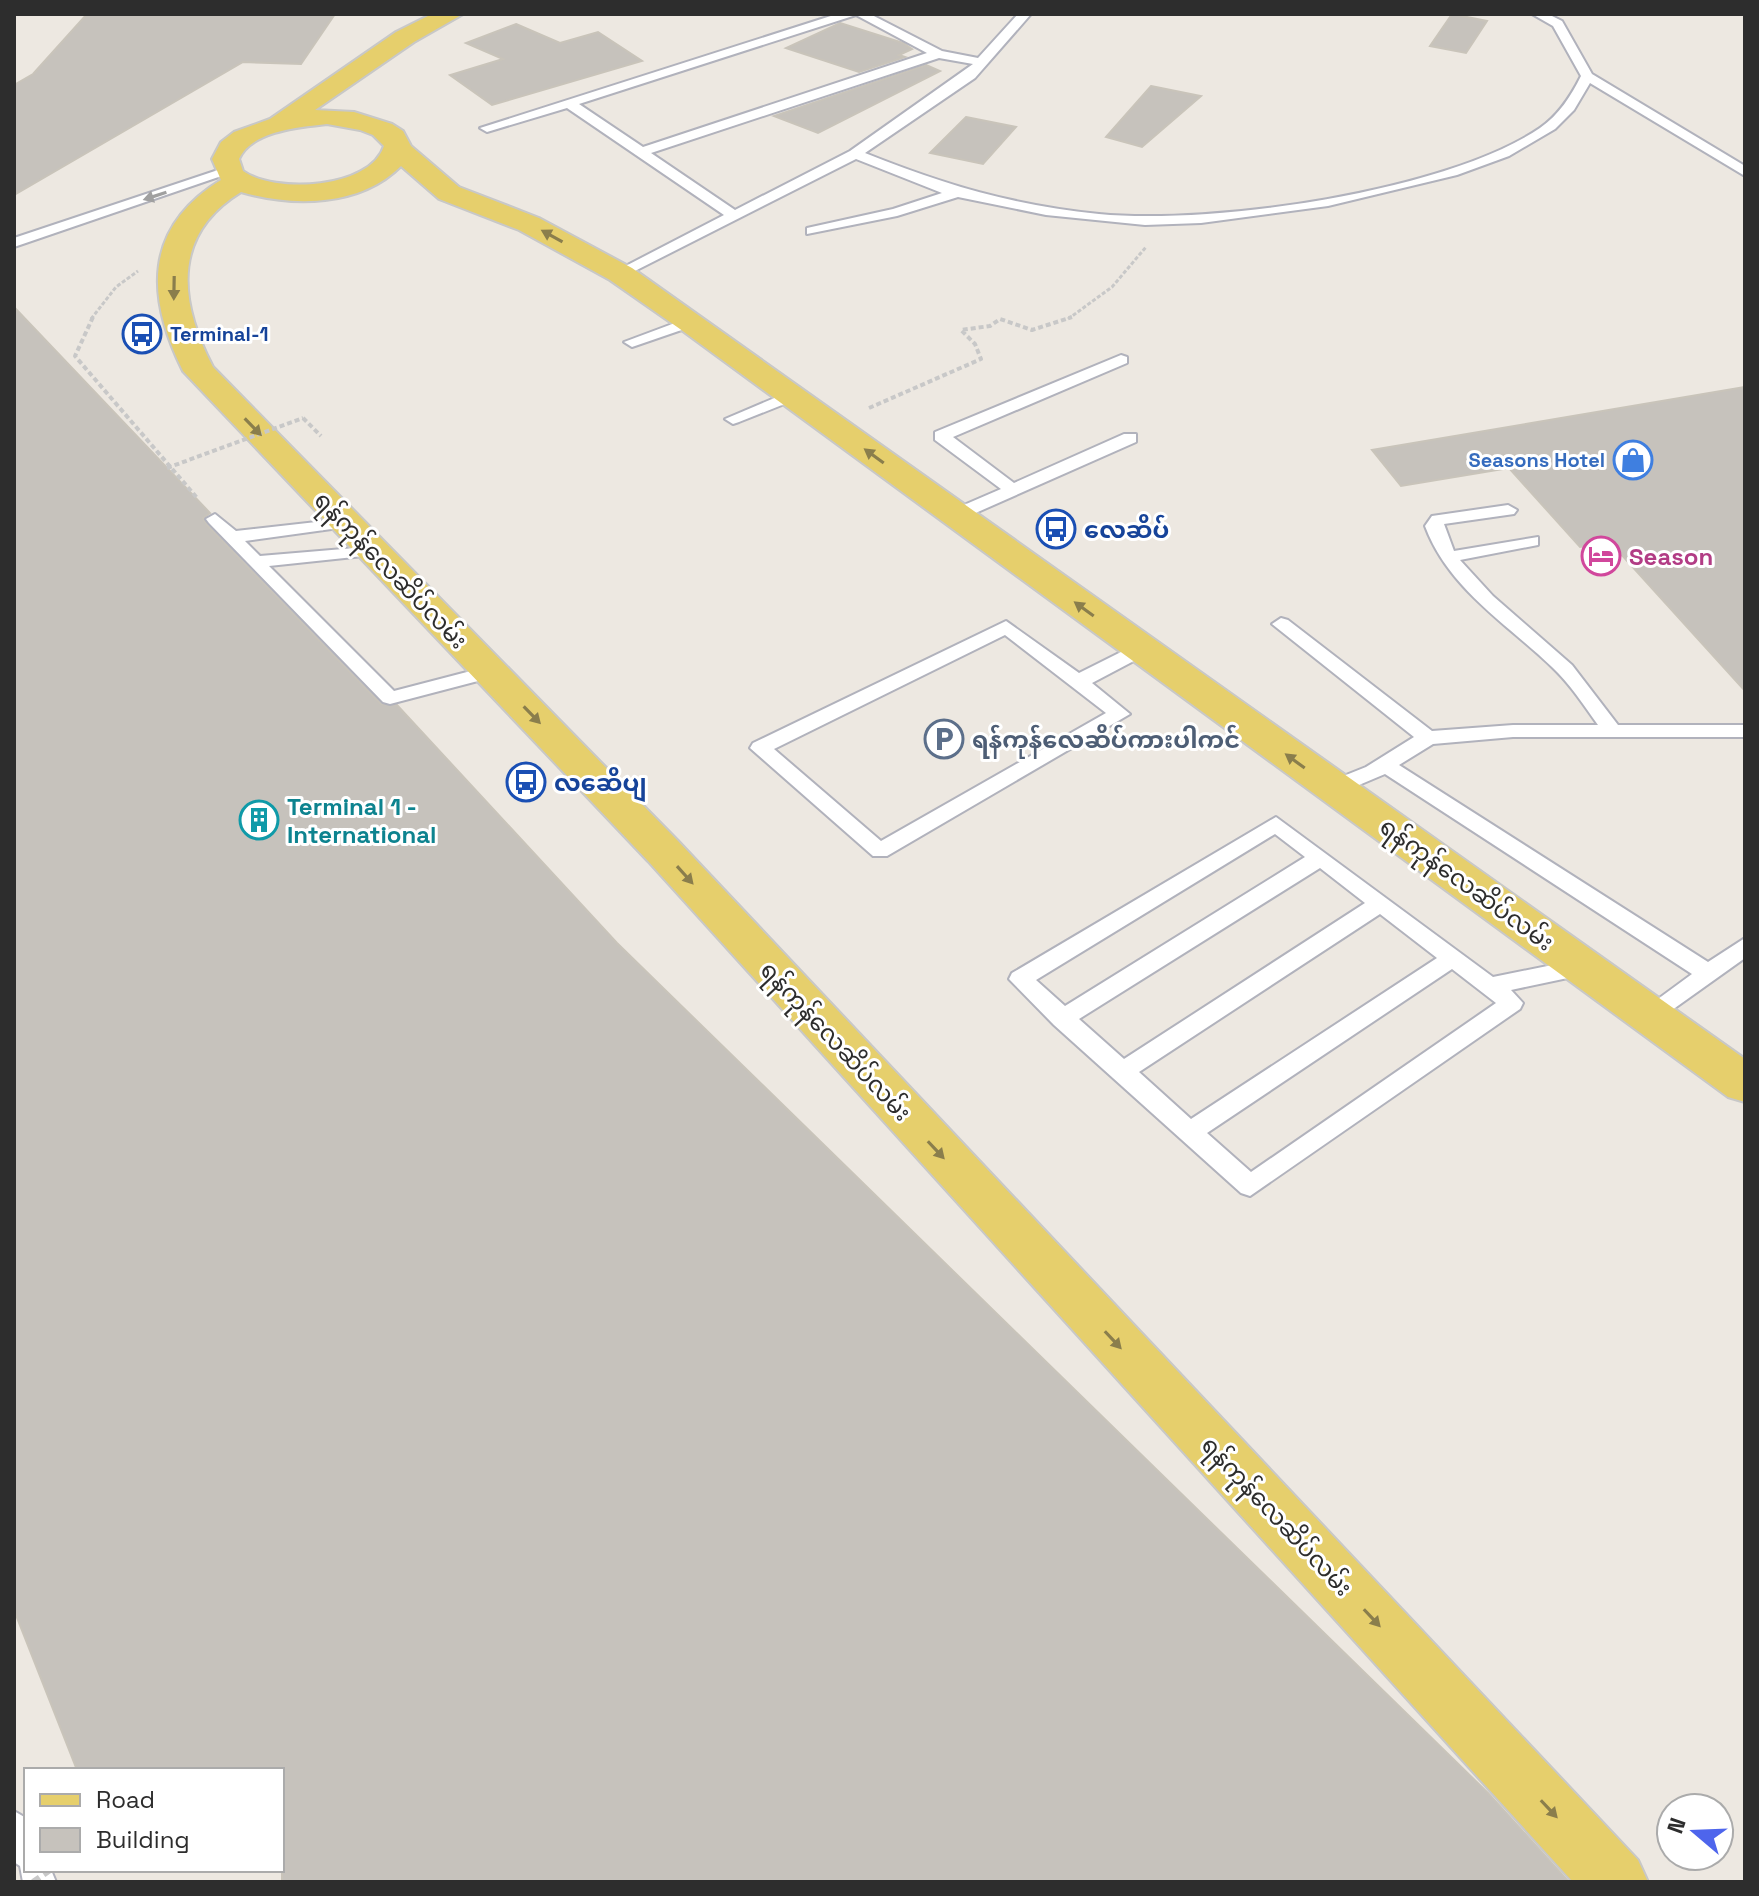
<svg xmlns="http://www.w3.org/2000/svg" width="1759" height="1896" viewBox="0 0 1759 1896" font-family="'Space Grotesk','Noto Sans Myanmar',sans-serif">
	<style>
		.building { fill: #c6c2bc; stroke: #c9c4ba; stroke-width: 2 }
		.lines { fill: none; stroke-linecap: round; stroke-linejoin: round }
		.lane-casing { stroke: #b1b2bc; stroke-width: 4 }
		.primary-casing { stroke: #c8c8c8; stroke-width: 4 }
		.path-far1 { stroke: #c8c8c8; stroke-width: 3; stroke-dasharray: 4 2; stroke-linecap: butt }
		.path { stroke: #c8c8c8; stroke-width: 4; stroke-dasharray: 5 3; stroke-linecap: butt }
		.lane { fill: #fff; fill-rule: evenodd }
		.primary { fill: #e6cf6c; fill-rule: evenodd }
		.path-bridge-far1 { stroke: #c8c8c8; stroke-width: 4; stroke-dasharray: 5 3; stroke-linecap: butt }
		.path-bridge { stroke: #c8c8c8; stroke-width: 6; stroke-dasharray: 8 5; stroke-linecap: butt }
		.oneway { fill: #a0a0a0 }
		.oneway2 { fill: #8a7e4c }
		.labels { text-anchor: middle; dominant-baseline: central; stroke-width: 6; stroke-linejoin: round; paint-order: stroke }
		.far-transit-label { font-size: 20px; font-weight: bold; fill: #164399; stroke: #fff; text-anchor: start }
		.far-shop-label { font-size: 20px; font-weight: bold; fill: #366cbe; stroke: #fff; text-anchor: end }
		.transit-label { font-size: 24px; font-weight: bold; fill: #164399; stroke: #fff; text-anchor: start }
		.hotel-label { font-size: 24px; font-weight: bold; fill: #b23c85; stroke: #fff; text-anchor: start }
		.street-label { font-size: 24px; fill: #2d2d2d; stroke: #fff }
		.service-label { font-size: 24px; font-weight: bold; fill: #4e5e75; stroke: #fff; text-anchor: start }
		.culture-label { font-size: 24px; font-weight: bold; fill: #0d838f; stroke: #fff; text-anchor: start }
	</style>
	<rect width="100%" height="100%" fill="#ede8e1"/>
	<g class="building">
		<path d="M87,14h248l-34,50 -58,-2 -229,133v-110l19,-11z"/>
		<path d="M1452,14l35,7 -21,32 -36,-7z"/>
		<path d="M840,23l63,20 9,6 -13,6 6,2 -46,15 -73,-24z"/>
		<path d="M516,24l44,19 38,-11 44,29 -150,44 -42,-30 53,-16 -37,-16z"/>
		<path d="M926,65l14,6 -122,62 -44,-17z"/>
		<path d="M1151,86l50,10 -59,51 -36,-10z"/>
		<path d="M966,117l50,10 -33,37 -53,-11z"/>
		<path d="M14,307l196,206 -7,5 4,7 174,179 16,1 220,238 871,850 81,89h-1287v-112h-205l-63,-160z"/>
		<path d="M1745,387v304l-135,-149 -30,5 -71,-79 -108,18 -29,-36z"/>
	</g>
	<g class="lines">
		<g class="lane-casing">
			<g id="lane">
				<path d="M837,14h33l72,37 36,7 40,-44h13l-56,64 -110,75c80,32 147,52 234,61 113,11 347,-22 441,-86 19,-13 31,-32 41,-52l-28,-50 -21,-12h16l14,7 30,53 153,92v10l-155,-93 -16,27 -19,19 -46,27 -52,19 -129,31 -127,17 -56,2 -99,-10 -88,-18 -61,19 -90,18v-6l86,-19 49,-16 -86,-34 -235,119 -5,-1v-6l108,-56 -157,-107 -80,24 -7,-4zM856,15l71,38 -284,94 -64,-43zM939,58l34,6 -123,87 -115,59 -84,-57z"/>
				<path d="M224,168l12,3 -222,76v-9z"/>
				<path d="M691,317l5,2v6l-64,22 -8,-5z"/>
				<path d="M1121,355l6,2v6l-174,74 61,46 110,-49h12v8l-174,77h-12v-8l51,-22 -66,-49v-8z"/>
				<path d="M791,391l8,5 -2,3 -58,23 -6,2 -8,-5z"/>
				<path d="M1508,505l9,5 -3,4 -70,10 10,27 84,-14v8l-78,15 33,36 79,69 46,60h127v12h-232l-80,7 -34,21 309,197 37,-24v20l-94,67 -8,-3 -3,-6 3,-6 49,-36 -307,-200 -45,19h-14l-3,-5 3,-5 40,-16 48,-30 -142,-113 9,-6 7,2 144,111 81,-6h85c-15,-21 -28,-41 -46,-58 -46,-44 -104,-79 -127,-141l7,-10z"/>
				<path d="M215,514l21,17 116,-13v8l-6,1 -101,14 15,15 119,-10v8l-6,1 -104,11 125,125 96,-25 10,6 -3,4 -107,28 -7,-2 -174,-179 -3,-4z"/>
				<path d="M1006,621l73,52 54,-27h14l2,4 -2,4 -55,29 38,31 -243,142h-14l-123,-108 3,-5zM1005,635l101,78 -225,128 -107,-92z"/>
				<path d="M1276,817l217,160 89,-18 11,8 -11,8 -71,15 12,13 -3,6 -270,187 -9,-3 -187,-168 -45,-46 3,-6zM1275,834l30,23 -240,149 -29,-26zM1320,868l45,35 -241,156 -45,-40zM1380,914l57,44 -246,161 -52,-47zM1452,969l44,34 -245,169 -44,-39z"/>
				<path d="M14,1811l12,7v52h25l5,12h-33l-3,-16 -6,-4z"/>
			</g>
		</g>
		<g class="primary-casing">
			<path id="primary" d="M432,14h31l-49,28 -99,68 39,2 38,12 11,7 8,15 48,41 80,31 93,50 1113,791v43l-17,-5 -1048,-768 -70,-49 -91,-50 -80,-31 -38,-33c-41,41 -108,41 -160,26 -70,43 -62,110 -28,175l465,474 960,1019 10,22h-75l-925,-1021 -465,-490c-37,-74 -40,-143 38,-191l-9,-21 9,-17 13,-10 36,-13 126,-87zM327,124l33,6 13,5 11,11c-14,43 -109,48 -141,25l-4,-12c12,-28 61,-32 88,-35z"/>
		</g>
		<g class="path-far1">
			<path d="M91,319l25,-32 22,-16"/>
			<path d="M1068,319l44,-32 34,-40"/>
		</g>
		<g class="path">
			<path d="M93,317l-18,39 123,143"/>
			<path d="M869,408l112,-49 -6,-15 -14,-14 29,-4 10,-7 32,11 40,-13"/>
			<path d="M303,418l18,18"/>
		</g>
		<use href="#lane" class="lane"/>
		<use href="#primary" class="primary"/>
		<path class="path-bridge-far1" d="M167,468l136,-50"/>
		<path class="path-bridge" d="M33,1882l17,-12"/>
	</g>
	<defs><path id="oneway-solid" d="M-6-.8H1V-3.2L6.5 0L1 3.2V.8H-6Z" transform="scale(2)"/></defs>
	<use class="oneway" href="#oneway-solid" transform="translate(155 196) rotate(162)"/>
	<g class="oneway2">
		<use href="#oneway-solid" transform="translate(552 236) rotate(-151)"/>
		<use href="#oneway-solid" transform="translate(174 288) rotate(91)"/>
		<use href="#oneway-solid" transform="translate(253 427) rotate(46)"/>
		<use href="#oneway-solid" transform="translate(874 456) rotate(-144)"/>
		<use href="#oneway-solid" transform="translate(1084 609) rotate(-144)"/>
		<use href="#oneway-solid" transform="translate(532 715) rotate(46)"/>
		<use href="#oneway-solid" transform="translate(1295 761) rotate(-144)"/>
		<use href="#oneway-solid" transform="translate(685 875) rotate(48)"/>
		<use href="#oneway-solid" transform="translate(936 1150) rotate(47)"/>
		<use href="#oneway-solid" transform="translate(1113 1340) rotate(47)"/>
		<use href="#oneway-solid" transform="translate(1372 1618) rotate(47)"/>
		<use href="#oneway-solid" transform="translate(1549 1809) rotate(47)"/>
	</g>
	<defs>
		<g id="bus-ring" transform="scale(2)"><circle r="9.5" fill="#fff" stroke="#1a4fb4" stroke-width="1.5"/><path d="M-5-6H5V4H4V6H2V4H-2V6H-4V4H-5ZM-3.5-4V0h7V-4ZM-3.5 1.2v1.5H-2V1.2ZM2 1.2v1.5H3.5V1.2Z" fill="#1a4fb4"/></g>
		<g id="shop-ring" transform="scale(2)"><circle r="9.5" fill="#fff" stroke="#3f7fe0" stroke-width="1.5"/><path d="M-5-2.5h2.3a2.7 3.5 0 0 1 5.4 0H5L5.5 6h-11ZM-1.5-2.5h3a1.5 2.3 0 0 0-3 0Z" fill="#3f7fe0"/></g>
		<g id="hotel-ring" transform="scale(2)"><circle r="9.5" fill="#fff" stroke="#d1479c" stroke-width="1.5"/><path d="M-6-4.5h1.5V1H6V5H4.5V3h-9V5H-6ZM-4 0a1.8 1.8 0 1 1 3.6 0ZM.5 0V-2.5h3Q6-2.5 6 0Z" fill="#d1479c"/></g>
		<g id="parking-ring" transform="scale(2)"><circle r="9.5" fill="#fff" stroke="#5c6f8a" stroke-width="1.5"/><path d="M-3.5-5.5H1a3.5 3.5 0 0 1 0 7H-1V5.5H-3.5ZM-1-3.4V-.6H.8a1.4 1.4 0 0 0 0-2.8Z" fill="#5c6f8a"/></g>
		<g id="building-ring" transform="scale(2)"><circle r="9.5" fill="#fff" stroke="#0f9aa8" stroke-width="1.5"/><path d="M-4-6H4V6H1V3H-1V6H-4ZM-2.5-4.3h1.7v1.8h-1.7ZM.8-4.3h1.7v1.8H.8ZM-2.5-1h1.7V.8h-1.7ZM.8-1h1.7V.8H.8Z" fill="#0f9aa8"/></g>
	</defs>
	<g fill-rule="evenodd">
		<use href="#bus-ring" x="142" y="334"/>
		<use href="#shop-ring" x="1633" y="460"/>
		<use href="#bus-ring" x="1056" y="529"/>
		<use href="#hotel-ring" x="1601" y="556"/>
		<use href="#parking-ring" x="944" y="739"/>
		<use href="#bus-ring" x="526" y="782"/>
		<use href="#building-ring" x="259" y="820"/>
	</g>
	<g class="labels">
		<g class="far-transit-label">
			<text x="170" y="334">Terminal-1</text>
		</g>
		<g class="far-shop-label">
			<text x="1605" y="460">Seasons Hotel</text>
		</g>
		<g class="transit-label">
			<text x="1084" y="529">လေဆိပ်</text>
			<text x="554" y="782">လဆေိပျ</text>
		</g>
		<g class="hotel-label">
			<text x="1629" y="556">Season</text>
		</g>
		<g class="street-label">
			<text transform="translate(391 570) rotate(46)">ရန်ကုန်လေဆိပ်လမ်း</text>
			<text transform="translate(1467 884) rotate(36)">ရန်ကုန်လေဆိပ်လမ်း</text>
			<text transform="translate(836 1041) rotate(47)">ရန်ကုန်လေဆိပ်လမ်း</text>
			<text transform="translate(1277 1516) rotate(47)">ရန်ကုန်လေဆိပ်လမ်း</text>
		</g>
		<g class="service-label">
			<text x="972" y="739">ရန်ကုန်လေဆိပ်ကားပါကင်</text>
		</g>
		<g class="culture-label">
			<text x="287" y="806">Terminal 1 -<tspan x="287" dy="28">International</tspan></text>
		</g>
	</g>
	<rect width="1759" height="1896" fill="none" stroke="#2d2d2d" stroke-width="32"/>
	<rect x="24" y="1768" width="260" height="104" fill="#ffffff" stroke="#ababab" stroke-width="2"/>
	<rect x="40" y="1794" width="40" height="12" fill="#e6cf6c" stroke="#ababab" stroke-width="2"/>
	<text x="96" y="1808" font-size="24" fill="#2d2d2d">Road</text>
	<rect x="40" y="1828" width="40" height="24" fill="#c6c2bc" stroke="#ababab" stroke-width="2"/>
	<text x="96" y="1848" font-size="24" fill="#2d2d2d">Building</text>
	<g transform="translate(1695 1832) rotate(289)"><circle r="38" fill="#ffffff" stroke="#ababab" stroke-width="2"/>
	<path d="M0-6L14 30L0 20L-14 30Z" fill="#4e65ec"/>
	<text y="-12" font-size="22" font-weight="bold" text-anchor="middle" fill="#2d2d2d">N</text>
	</g>
</svg>
